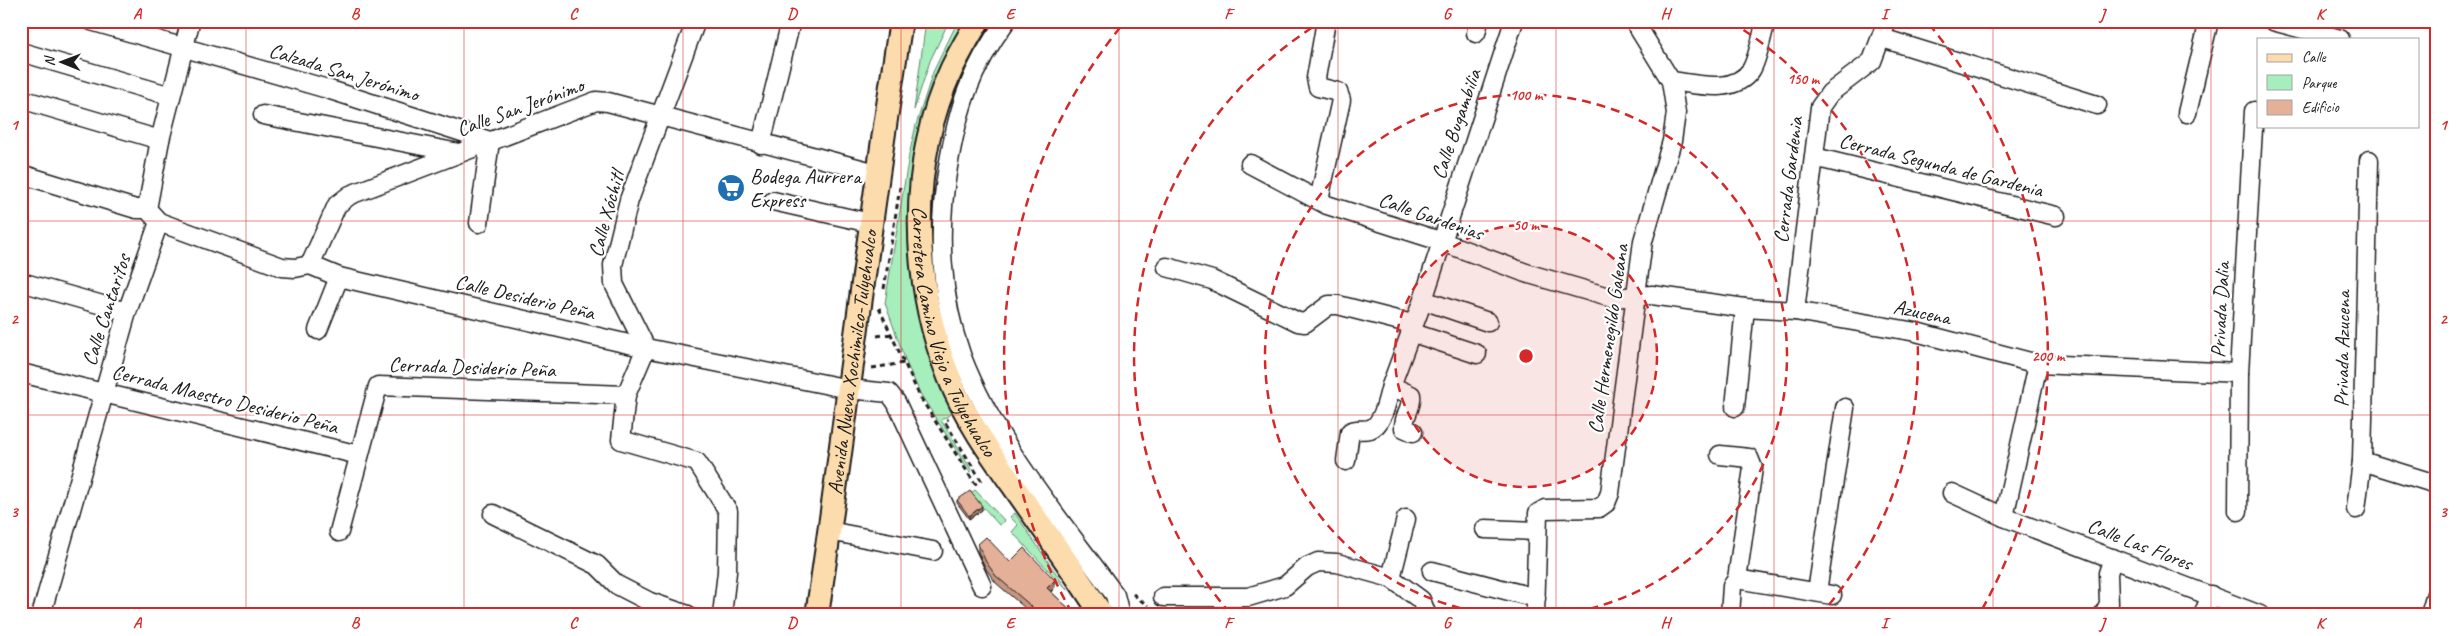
<svg xmlns="http://www.w3.org/2000/svg" width="2457" height="636" viewBox="0 0 2457 636" font-family="Caveat,sans-serif">
	<style>
		.green { fill: #a6eebc; stroke: #61856c }
		.lines { fill: none; stroke-linecap: round; stroke-linejoin: round }
		.minor-casing { stroke: #1c1c1c; stroke-width: 21 }
		.major-casing { stroke: #1c1c1c; stroke-width: 26 }
		.path { stroke: #1c1c1c; stroke-width: 3; stroke-dasharray: 5 4; stroke-linecap: butt }
		.minor { stroke: #fff; stroke-width: 18 }
		.major { stroke: #fcdcac; stroke-width: 22 }
		.wall { fill: #c59783; stroke: #1c1c1c }
		.shaded-wall { fill: #a07b6a; stroke: #1c1c1c }
		.building { fill: #e5b098; stroke: #1c1c1c }
		.grid { fill: none; stroke: #d62828; stroke-width: 1; stroke-opacity: 0.55 }
		.ring { fill: none; stroke: #d62828; stroke-width: 2.5; stroke-dasharray: 9 6 }
		.labels { text-anchor: middle; dominant-baseline: central; stroke-width: 4.5; stroke-linejoin: round; paint-order: stroke }
		.street-label { font-size: 21px; fill: #1c1c1c; stroke: #fff }
		.poi-label { font-size: 21px; fill: #1c1c1c; stroke: #fff; text-anchor: start }
		.centre { fill: #d62828; stroke: #fff; stroke-width: 2.5 }
		.ring-label { font-size: 15px; text-anchor: middle; font-weight: bold; fill: #d62828; stroke: #fff; stroke-width: 4.5; stroke-linejoin: round; paint-order: stroke }
		.neatline { fill: none; stroke: #d62828; stroke-width: 2 }
		.grid-label { font-size: 16px; text-anchor: middle; font-weight: bold; fill: #d62828 }
	</style>
	<rect width="100%" height="100%" fill="#fff"/>
	<filter id="ink" filterUnits="userSpaceOnUse"><feTurbulence type="fractalNoise" baseFrequency=".02" numOctaves="2"/><feDisplacementMap in="SourceGraphic" scale="10" xChannelSelector="R" yChannelSelector="G"/><feConvolveMatrix kernelMatrix="1 2 1 2 8 2 1 2 1" color-interpolation-filters="sRGB"/></filter>
	<g filter="url(#ink)">
		<g class="green">
			<path d="M926,21h23l-19,40 -16,49z"/>
			<path d="M958,21h6l-24,51 -15,41 7,247 21,53 -12,7 31,51 -2,1 -49,-77 -15,-33 -21,-59 24,-148 7,-30 17,-53z"/>
			<path d="M975,490l30,31 -6,4 -15,-17 -2,2 -12,-16z"/>
			<path d="M1015,513l53,78 -56,-59 6,-7 -8,-8z"/>
		</g>
		<g class="lines">
			<g class="minor-casing">
				<g id="minor">
					<path d="M91,21l233,67 166,53 -11,82"/>
					<path d="M696,21l-67,179 -16,65 1,19 32,64 -20,47 -5,45 76,22 31,49 -1,61 -5,43"/>
					<path d="M1006,21c-36,49 -48,87 -58,146 -11,62 -8,130 14,190 34,88 99,163 153,238l5,20"/>
					<path d="M2273,21l67,18"/>
					<path d="M1476,33l3,-12"/>
					<path d="M1882,38l215,67"/>
					<path d="M21,52l150,44"/>
					<path d="M1671,81c26,3 63,14 80,-11 7,-11 11,-36 15,-49"/>
					<path d="M21,99l139,41"/>
					<path d="M2187,113l22,-92"/>
					<path d="M263,115l196,38"/>
					<path d="M761,144l30,-123"/>
					<path d="M1814,157l242,59"/>
					<path d="M1250,164l77,41 113,36 86,32 86,25 40,-3 93,13 50,3 121,21 122,32 201,9"/>
					<path d="M21,174l115,35h11"/>
					<path d="M1319,200l22,-100 -3,-8 -20,-5 -2,-9 10,-57"/>
					<path d="M773,201l97,22"/>
					<path d="M159,222l123,45 13,1 15,-3 29,12 307,71 203,41 40,4 7,9 86,184"/>
					<path d="M310,265l27,-60 13,-10 246,-94 12,1 268,71"/>
					<path d="M1167,267l45,13 86,42 7,1 24,-18h9l74,19"/>
					<path d="M21,282l106,30"/>
					<path d="M1423,300l65,22"/>
					<path d="M1795,311l25,-204 10,-14 42,-32 15,-40"/>
					<path d="M318,330l21,-53"/>
					<path d="M1410,332l67,22"/>
					<path d="M21,373l338,82"/>
					<path d="M1735,407l10,-99"/>
					<path d="M1413,432l-9,-4c-1,-12 9,-21 7,-33l-20,-9 32,-86 91,-279"/>
					<path d="M1720,455l29,3 4,10 -16,111"/>
					<path d="M1346,461l4,-29c6,-4 13,-1 20,-3 14,-5 17,-30 21,-43"/>
					<path d="M2362,461l74,23"/>
					<path d="M1952,493l52,24 256,98"/>
					<path d="M2356,509l6,-48 7,-301"/>
					<path d="M2238,511l1,-138 15,-262"/>
					<path d="M493,514l104,51 20,20 33,17 38,13"/>
					<path d="M2004,517l34,-153"/>
					<path d="M1485,529l51,2"/>
					<path d="M829,531l104,20"/>
					<path d="M339,532l39,-146 248,9"/>
					<path d="M1432,571l104,27"/>
					<path d="M1391,578l15,-59"/>
					<path d="M1817,592l28,-184"/>
					<path d="M1163,597h85l37,-11 22,-19 11,-5 19,1 54,15 30,22 6,15"/>
					<path d="M41,615l86,-303 32,-90 -12,-13 13,-69 30,-117"/>
					<path d="M1535,615l3,-102 7,-4 54,-1 7,-5 4,-10 33,-252 29,-100 4,-28 -5,-32 -37,-60"/>
					<path d="M1730,615l2,-29 5,-7 95,16"/>
					<path d="M2103,615l6,-11 -1,-31 5,-15"/>
					<path d="M2203,615l8,-20"/>
					<path d="M2430,615l6,-21"/>
				</g>
			</g>
			<g class="major-casing">
				<g id="major">
					<path id="s1" d="M978,21c-9,15 -18,31 -26,47 -44,94 -41,213 -3,309 15,39 41,76 65,110 30,43 60,84 88,128"/>
					<path id="s2" d="M817,615c30,-198 52,-396 84,-594"/>
				</g>
			</g>
			<g class="path">
				<path d="M884,289l16,-102"/>
				<path d="M879,308l41,89 55,87 6,-4 -36,-58 3,-3"/>
				<path d="M877,336l15,-2"/>
				<path d="M872,368l32,-5"/>
				<path d="M1133,594l15,12"/>
			</g>
			<use href="#minor" class="minor"/>
			<use href="#major" class="major"/>
		</g>
		<g class="wall">
			<path d="M957,500l25,10 -13,9 -12,-16z"/>
			<path d="M978,544l77,43 -4,5 25,23h-43l-37,-32 -10,-14 -8,-17z"/>
		</g>
		<g class="shaded-wall">
			<path d="M982,506v4l-13,9v-3z"/>
			<path d="M1055,580v7l-8,8v-7z"/>
		</g>
		<g class="building">
			<path d="M970,491l12,15 -13,10 -12,-16z"/>
			<path d="M986,537l24,25 14,-14 31,32 -8,8 29,27h-39l-1,-1 2,-2 -42,-36 -10,-14 -8,-18z"/>
		</g>
	</g>
	<path class="grid" d="M246,21v594M464,21v594M683,21v594M901,21v594M1119,21v594M1338,21v594M1556,21v594M1774,21v594M1993,21v594M2211,21v594M21,221h2415M21,415h2415"/>
	<circle cx="1526" cy="356" r="131" fill="#d62828" fill-opacity=".12"/>
	<g class="ring">
		<circle cx="1526" cy="356" r="131"/>
		<path d="M1490 614A261 261 0 1 1 1562 614"/>
		<path d="M1230 613A392 392 0 0 1 1321 22M1731 22A392 392 0 0 1 1822 613"/>
		<path d="M1072 613A522 522 0 0 1 1123 24M1929 24A522 522 0 0 1 1980 613"/>
	</g>
	<defs>
		<g id="supermarket-disc" transform="scale(1.4375)"><circle r="9.5" fill="#1f6fb2" stroke="#fff"/><path d="M-6-5.5h2.5l.6 2H6L4.5 2H-2.5L-4.4-4H-6ZM-1.5 3.2a1.3 1.3 0 1 0 .1 0ZM3 3.2a1.3 1.3 0 1 0 .1 0Z" fill="#fff"/></g>
	</defs>
	<g fill-rule="evenodd">
		<use href="#supermarket-disc" x="731" y="188"/>
	</g>
	<g class="labels">
		<g class="street-label">
			<text transform="translate(344 72) rotate(17)">Calzada San Jerónimo</text>
			<text transform="translate(520 107) rotate(-20)">Calle San Jerónimo</text>
			<text transform="translate(1456 124) rotate(-71)">Calle Bugambilia</text>
			<text transform="translate(1941 165) rotate(14)">Cerrada Segunda de Gardenia</text>
			<text transform="translate(1788 180) rotate(-83)">Cerrada Gardenia</text>
			<text transform="translate(606 214) rotate(-75)">Calle Xóchitl</text>
			<text transform="translate(1431 216) rotate(19)">Calle Gardenias</text>
			<text transform="translate(525 297) rotate(13)">Calle Desiderio Peña</text>
			<text transform="translate(106 310) rotate(-72)">Calle Cantaritos</text>
			<text transform="translate(2220 310) rotate(-87)">Privada Dalia</text>
			<text transform="translate(1922 312) rotate(12)">Azucena</text>
			<text stroke="none"><textPath href="#s1" startOffset="328">Carretera Camino Viejo a Tulyehualco</textPath></text>
			<text transform="translate(1608 339) rotate(-82)">Calle Hermenegildo Galeana</text>
			<text transform="translate(2342 349) rotate(-89)">Privada Azucena</text>
			<text stroke="none"><textPath href="#s2" startOffset="255">Avenida Nueva Xochimilco-Tulyehualco</textPath></text>
			<text transform="translate(472 367) rotate(2)">Cerrada Desiderio Peña</text>
			<text transform="translate(225 399) rotate(14)">Cerrada Maestro Desiderio Peña</text>
			<text transform="translate(2140 544) rotate(21)">Calle Las Flores</text>
		</g>
		<g class="poi-label">
			<text x="750" y="176">Bodega Aurrera<tspan x="750" dy="24">Express</tspan></text>
		</g>
	</g>
	<circle cx="1526" cy="356" r="8" class="centre"/>
	<g class="ring-label">
		<text x="1803" y="84">150 m</text>
		<text x="1526" y="100">100 m</text>
		<text x="1526" y="230">50 m</text>
		<text x="2048" y="361">200 m</text>
	</g>
	<rect width="2457" height="636" fill="none" stroke="#fff" stroke-width="55"/>
	<rect x="2257" y="38" width="162" height="90" fill="#ffffff" stroke="#a4a4a4"/>
	<rect x="2267" y="54" width="25" height="8" fill="#fcdcac" stroke="#a4a4a4"/>
	<text x="2302" y="62" font-size="15" fill="#1c1c1c">Calle</text>
	<rect x="2267" y="75" width="25" height="15" fill="#a6eebc" stroke="#a4a4a4"/>
	<text x="2302" y="88" font-size="15" fill="#1c1c1c">Parque</text>
	<rect x="2267" y="100" width="25" height="15" fill="#e5b098" stroke="#a4a4a4"/>
	<text x="2302" y="112" font-size="15" fill="#1c1c1c">Edificio</text>
	<g transform="translate(62 62) rotate(271)" stroke="#ffffff" stroke-width="4" paint-order="stroke">
	<path d="M0-4L9 19L0 12L-9 19Z" fill="#1c1c1c"/>
	<text y="-8" font-size="14" font-weight="bold" text-anchor="middle" fill="#1c1c1c">N</text>
	</g>
	<rect x="28" y="28" width="2402" height="580" class="neatline"/>
	<g class="grid-label">
		<text x="137" y="19">A</text>
		<text x="355" y="19">B</text>
		<text x="573" y="19">C</text>
		<text x="792" y="19">D</text>
		<text x="1010" y="19">E</text>
		<text x="1228" y="19">F</text>
		<text x="1447" y="19">G</text>
		<text x="1665" y="19">H</text>
		<text x="1884" y="19">I</text>
		<text x="2102" y="19">J</text>
		<text x="2320" y="19">K</text>
		<text x="14" y="130">1</text>
		<text x="2443" y="130">1</text>
		<text x="14" y="324">2</text>
		<text x="2443" y="324">2</text>
		<text x="14" y="517">3</text>
		<text x="2443" y="517">3</text>
		<text x="137" y="628">A</text>
		<text x="355" y="628">B</text>
		<text x="573" y="628">C</text>
		<text x="792" y="628">D</text>
		<text x="1010" y="628">E</text>
		<text x="1228" y="628">F</text>
		<text x="1447" y="628">G</text>
		<text x="1665" y="628">H</text>
		<text x="1884" y="628">I</text>
		<text x="2102" y="628">J</text>
		<text x="2320" y="628">K</text>
	</g>
</svg>
